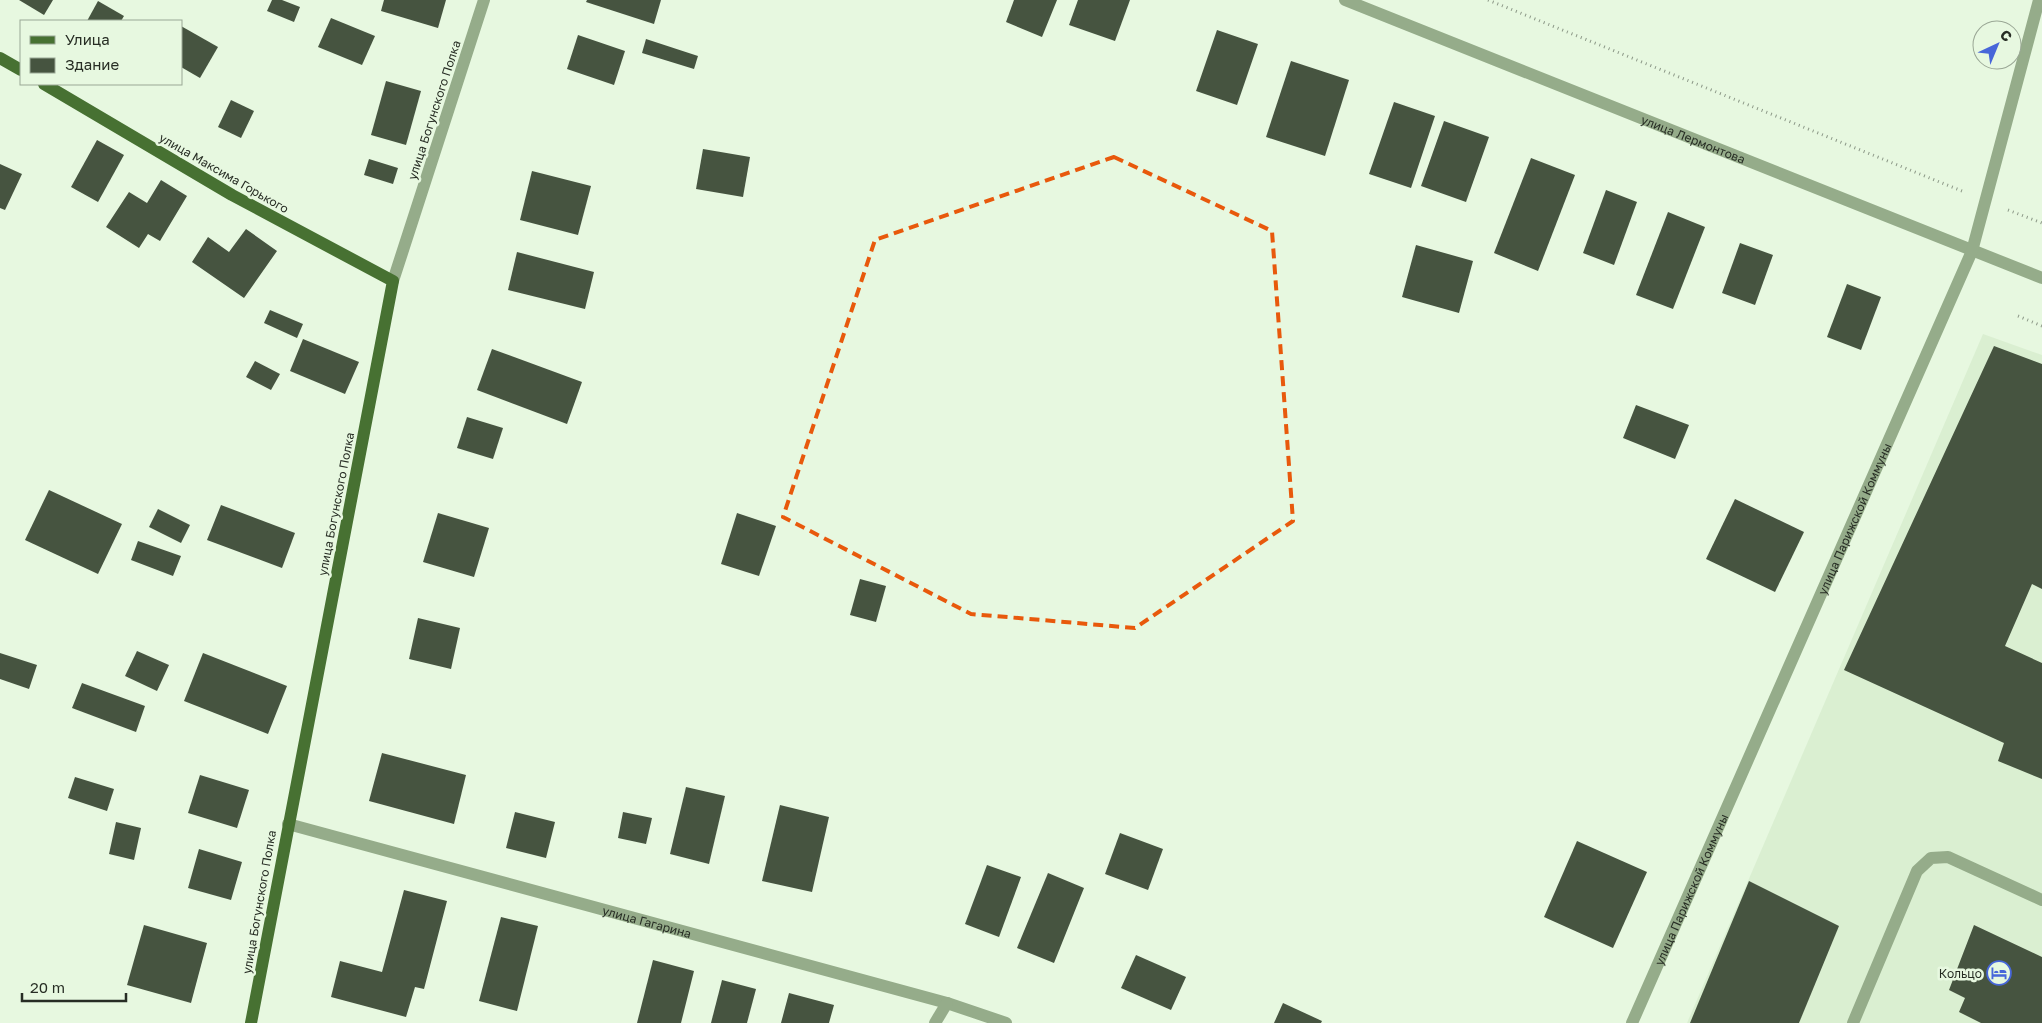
<svg xmlns="http://www.w3.org/2000/svg" width="2042" height="1023" viewBox="0 0 2042 1023" font-family="'Golos Text',sans-serif">
	<style>
		.built { fill: #daefd1 }
		.building { fill: #465440 }
		.lines { fill: none; stroke-linecap: round; stroke-linejoin: round }
		.path { stroke: #8c9887; stroke-width: 3; stroke-dasharray: 1 4; stroke-linecap: butt }
		.minor { stroke: #95ac8a; stroke-width: 12 }
		.major { stroke: #477132; stroke-width: 12 }
		.marked { fill: none; stroke: #e8590c; stroke-width: 4; stroke-dasharray: 10 6; stroke-linejoin: round }
		.labels { text-anchor: middle; dominant-baseline: central; stroke-width: 5; stroke-linejoin: round; paint-order: stroke }
		.street-label { font-size: 12px; fill: #272d24; stroke: #e7f8e0 }
		.poi-label { font-size: 12px; fill: #272d24; stroke: #e7f8e0; text-anchor: end }
	</style>
	<rect width="100%" height="100%" fill="#e7f8e0"/>
	<path class="built" d="M1983,334l59,21v668h-355z"/>
	<g class="building">
		<path d="M19,0h34l-9,15z"/>
		<path d="M272,0h10l18,7 -6,15 -27,-11z"/>
		<path d="M384,0h62l-8,28 -57,-17z"/>
		<path d="M587,0h74l-7,24 -68,-22z"/>
		<path d="M1014,0h43l-15,37 -36,-15z"/>
		<path d="M1078,0h52l-15,41 -46,-16z"/>
		<path d="M98,1l26,15 -3,5h-34z"/>
		<path d="M331,18l44,18 -13,29 -44,-18z"/>
		<path d="M181,26l37,21 -18,31 -19,-11z"/>
		<path d="M1217,30l41,14 -21,61 -41,-14z"/>
		<path d="M578,35l47,16 -11,34 -47,-16z"/>
		<path d="M646,39l52,17 -4,13 -52,-16z"/>
		<path d="M1291,61l58,19 -24,76 -59,-19z"/>
		<path d="M386,81l35,10 -15,54 -35,-10z"/>
		<path d="M231,100l23,11 -13,27 -23,-11z"/>
		<path d="M1394,102l41,14 -24,72 -42,-14z"/>
		<path d="M1444,121l45,16 -23,65 -45,-16z"/>
		<path d="M97,140l27,15 -26,47 -27,-15z"/>
		<path d="M703,149l47,8 -7,40 -47,-8z"/>
		<path d="M1531,158l44,17 -37,96 -44,-18z"/>
		<path d="M369,159l29,9 -5,16 -29,-9z"/>
		<path d="M0,164l22,10 -17,36 -5,-2z"/>
		<path d="M532,171l59,15 -13,49 -58,-15z"/>
		<path d="M161,180l26,16 -27,45 -12,-7 -9,14 -33,-21 23,-35 18,11z"/>
		<path d="M1606,190l31,12 -23,63 -31,-12z"/>
		<path d="M1668,212l37,15 -32,82 -37,-14z"/>
		<path d="M246,229l31,22 -33,47 -52,-36 16,-25 21,15z"/>
		<path d="M1740,243l33,12 -18,50 -33,-12z"/>
		<path d="M1416,245l57,16 -14,52 -57,-16z"/>
		<path d="M517,252l77,20 -9,37 -77,-19z"/>
		<path d="M1847,284l34,13 -20,53 -34,-13z"/>
		<path d="M270,310l33,14 -6,14 -33,-15z"/>
		<path d="M303,339l56,23 -14,32 -55,-23z"/>
		<path d="M1994,346l48,18v225l-10,-5 -27,62 37,17v116l-44,-18 6,-18 -160,-73z"/>
		<path d="M492,349l90,33 -15,42 -90,-34z"/>
		<path d="M255,361l25,13 -9,16 -25,-13z"/>
		<path d="M1636,405l53,20 -14,34 -52,-21z"/>
		<path d="M467,417l36,11 -10,31 -36,-11z"/>
		<path d="M49,490l73,34 -24,50 -73,-34z"/>
		<path d="M1735,499l69,33 -29,60 -69,-33z"/>
		<path d="M221,505l74,28 -13,35 -75,-28z"/>
		<path d="M158,509l32,16 -9,18 -32,-16z"/>
		<path d="M438,513l51,15 -15,49 -51,-15z"/>
		<path d="M737,513l39,13 -17,50 -38,-12z"/>
		<path d="M138,541l43,15 -8,20 -42,-16z"/>
		<path d="M860,579l26,7 -10,36 -26,-7z"/>
		<path d="M418,618l42,10 -9,41 -42,-10z"/>
		<path d="M137,651l32,14 -12,26 -32,-15z"/>
		<path d="M0,653l37,12 -8,24 -29,-10z"/>
		<path d="M203,653l84,33 -19,48 -84,-33z"/>
		<path d="M82,683l63,23 -9,26 -64,-24z"/>
		<path d="M382,753l84,22 -12,49 -85,-23z"/>
		<path d="M200,775l49,15 -12,38 -49,-15z"/>
		<path d="M75,777l39,12 -7,22 -39,-13z"/>
		<path d="M686,787l39,9 -16,68 -39,-10z"/>
		<path d="M780,805l49,12 -17,75 -50,-11z"/>
		<path d="M515,812l40,10 -9,36 -40,-10z"/>
		<path d="M623,812l29,6 -6,26 -28,-6z"/>
		<path d="M116,822l25,6 -7,32 -25,-6z"/>
		<path d="M1120,833l43,16 -15,41 -43,-16z"/>
		<path d="M1577,841l70,31 -34,76 -69,-31z"/>
		<path d="M199,849l43,13 -11,38 -43,-12z"/>
		<path d="M987,865l34,12 -22,60 -34,-13z"/>
		<path d="M1048,873l36,15 -30,75 -37,-15z"/>
		<path d="M1749,881l90,45 -40,97h-109z"/>
		<path d="M404,890l43,11 -23,88 -9,-2 -9,30 -75,-20 9,-36 42,11z"/>
		<path d="M501,917l37,9 -21,85 -38,-10z"/>
		<path d="M144,925l63,18 -16,60 -64,-18z"/>
		<path d="M1974,925l68,32v66h-61l-22,-11 6,-14 -16,-8z"/>
		<path d="M1136,955l50,22 -15,33 -50,-22z"/>
		<path d="M653,960l41,11 -13,52h-44z"/>
		<path d="M722,980l34,9 -9,34h-36z"/>
		<path d="M789,993l45,12 -5,18h-48z"/>
		<path d="M1283,1003l39,18 -1,2h-47z"/>
	</g>
	<g class="lines">
		<g class="path">
			<path d="M1488,0l474,191"/>
			<path d="M2008,210l34,13"/>
			<path d="M2018,316l24,10"/>
		</g>
		<g class="minor">
			<path id="s1" d="M1345,0l697,278"/>
			<path d="M393,281l91,-281"/>
			<path id="s2" d="M288,824l659,179 59,20"/>
			<path d="M935,1023l12,-20"/>
			<path id="s3" d="M1632,1023l340,-772 67,-251"/>
			<path d="M1853,1023l64,-152 14,-13 17,-1 94,43"/>
		</g>
		<g class="major">
			<path d="M0,58l21,12"/>
			<path d="M44,84l188,111 161,86 -142,742"/>
		</g>
	</g>
	<path class="marked" d="M1114,157l158,74 21,290 -158,107 -164,-14 -188,-97 92,-277z"/>
	<defs>
		<g id="hotel-ring" transform="scale(1.25)"><circle r="9.5" fill="#e7f8e0" stroke="#4766d9" stroke-width="1.5"/><path d="M-6-4.5h1.5V1H6V5H4.5V3h-9V5H-6ZM-4 0a1.8 1.8 0 1 1 3.6 0ZM.5 0V-2.5h3Q6-2.5 6 0Z" fill="#4766d9"/></g>
	</defs>
	<g fill-rule="evenodd">
		<use href="#hotel-ring" x="1999" y="973"/>
	</g>
	<g class="labels">
		<g class="street-label">
			<text transform="translate(434 110) rotate(-72)">улица Богунского Полка</text>
			<text stroke="none"><textPath href="#s1" startOffset="375">улица Лермонтова</textPath></text>
			<text transform="translate(224 173) rotate(30)">улица Максима Горького</text>
			<text transform="translate(336 504) rotate(-79)">улица Богунского Полка</text>
			<text stroke="none"><textPath href="#s3" startOffset="551">улица Парижской Коммуны</textPath></text>
			<text stroke="none"><textPath href="#s3" startOffset="146">улица Парижской Коммуны</textPath></text>
			<text transform="translate(259 902) rotate(-80)">улица Богунского Полка</text>
			<text stroke="none"><textPath href="#s2" startOffset="372">улица Гагарина</textPath></text>
		</g>
		<g class="poi-label">
			<text x="1982" y="973">Кольцо</text>
		</g>
	</g>
	<rect x="20" y="20" width="162" height="65" fill="#e7f8e0" stroke="#9aa795"/>
	<rect x="30" y="36" width="25" height="8" fill="#477132" stroke="#9aa795"/>
	<text x="65" y="45" font-size="15" fill="#272d24">Улица</text>
	<rect x="30" y="58" width="25" height="15" fill="#465440" stroke="#9aa795"/>
	<text x="65" y="70" font-size="15" fill="#272d24">Здание</text>
	<g transform="translate(1997 45) rotate(44)"><circle r="24" fill="#e7f8e0" stroke="#9aa795"/>
	<path d="M0-4L9 19L0 12L-9 19Z" fill="#4766d9"/>
	<text y="-8" font-size="14" font-weight="bold" text-anchor="middle" fill="#272d24">С</text>
	</g>
	<path d="M22 993v8h104v-8" fill="none" stroke="#272d24" stroke-width="2.5"/>
	<text x="30" y="993" font-size="15" fill="#272d24" stroke="#e7f8e0" stroke-width="4" paint-order="stroke">20 m</text>
</svg>
